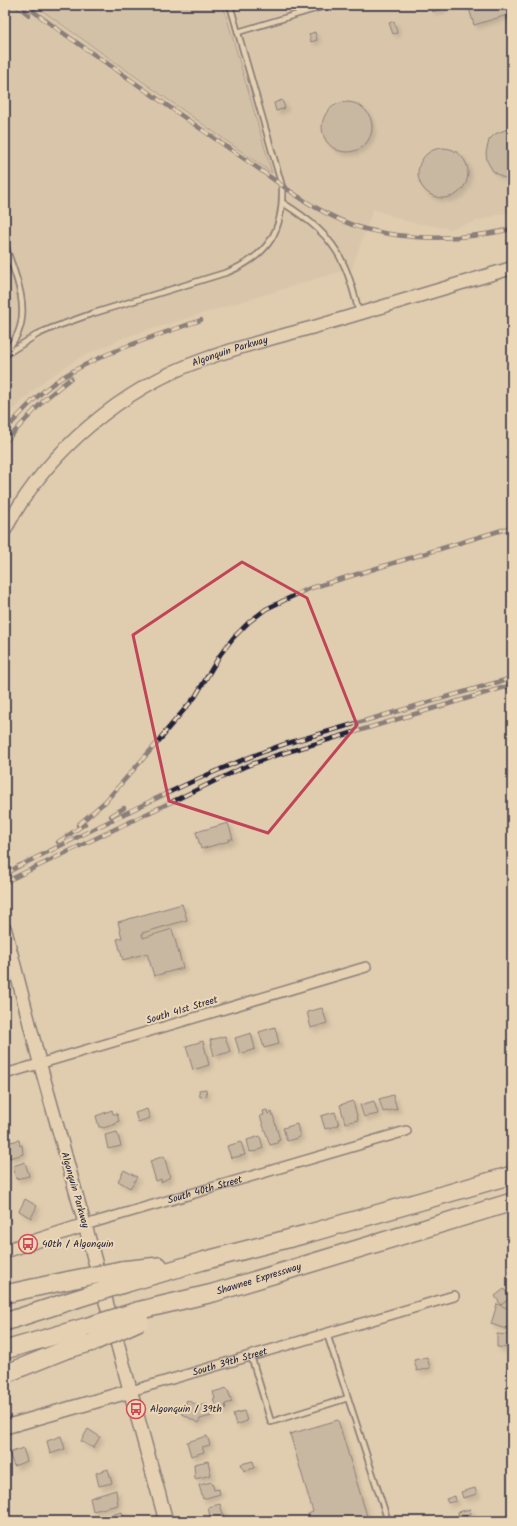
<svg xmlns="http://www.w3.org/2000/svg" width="517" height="1526" viewBox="0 0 517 1526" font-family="Kalam,sans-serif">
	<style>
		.built { fill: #d1bea5 }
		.green { fill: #c4b39d; stroke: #736a6c }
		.building { fill: #ae9f90; stroke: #22223b; filter: url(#shadow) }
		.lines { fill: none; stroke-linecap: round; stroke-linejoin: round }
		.service-casing { stroke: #22223b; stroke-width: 8 }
		.minor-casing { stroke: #22223b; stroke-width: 12 }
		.tertiary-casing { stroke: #22223b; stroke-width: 15 }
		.secondary-casing { stroke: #22223b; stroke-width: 16 }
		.motorway-casing { stroke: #22223b; stroke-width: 20 }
		.service { stroke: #ecd7b6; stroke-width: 4.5 }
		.minor { stroke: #ecd7b6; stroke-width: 9 }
		.tertiary { stroke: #ecd7b6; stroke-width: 12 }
		.secondary { stroke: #ecd7b6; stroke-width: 13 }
		.motorway { stroke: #ecd7b6; stroke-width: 17 }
		.rail-casing { stroke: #22223b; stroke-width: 4.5 }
		.rail { stroke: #ecd7b6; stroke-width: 3; stroke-dasharray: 9; stroke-linecap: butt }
		.motorway-bridge-casing { stroke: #22223b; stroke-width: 20; stroke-linecap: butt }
		.motorway-bridge { stroke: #ecd7b6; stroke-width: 17 }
		.marked { fill: none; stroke: #c04558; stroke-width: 3; stroke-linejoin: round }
		.labels { text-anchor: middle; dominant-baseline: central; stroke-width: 4; stroke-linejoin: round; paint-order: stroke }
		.street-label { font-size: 10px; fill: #22223b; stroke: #ecd7b6 }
		.poi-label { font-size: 10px; fill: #22223b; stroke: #ecd7b6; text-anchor: start }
	</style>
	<defs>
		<filter id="shadow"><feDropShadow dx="3.5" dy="3.5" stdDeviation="2" flood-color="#0004"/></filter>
	</defs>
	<rect width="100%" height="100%" fill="#e0ccae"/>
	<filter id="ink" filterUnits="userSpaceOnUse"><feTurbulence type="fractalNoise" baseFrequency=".025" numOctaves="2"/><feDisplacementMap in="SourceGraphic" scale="8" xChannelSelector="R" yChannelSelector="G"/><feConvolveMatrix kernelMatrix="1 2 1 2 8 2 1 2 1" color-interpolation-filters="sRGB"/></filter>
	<g filter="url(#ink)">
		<path class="built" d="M5,5h507v206l-62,18 -45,-8 -32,-12 -21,59 -226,69 -47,21 -31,20 -26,23 -17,19z"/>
		<path class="green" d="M35,5h188l49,168 -225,-159z"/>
		<g class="building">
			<path d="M442,5l2,3 -11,4 -1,-4z"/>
			<path d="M468,5h44v26l-5,-16 -33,10z"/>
			<path d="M394,21l3,12 -4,1 -4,-11z"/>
			<path d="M315,32l2,8 -6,2 -2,-8z"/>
			<path d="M282,100l3,8 -9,3 -2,-8z"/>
			<circle cx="347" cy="127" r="25"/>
			<path d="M510,128h2v51h-3l-7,-2 -9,-6 -6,-10 -1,-8 3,-13 6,-6z"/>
			<circle cx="443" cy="173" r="25"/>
			<path d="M228,823l5,16h-4v2l-28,8 -5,-17z"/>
			<path d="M182,904l5,16 -45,13 1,5 29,-9 11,39 -29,8 -7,-23 -24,7 -6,-21 5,-1 -4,-16z"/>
			<path d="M322,1008l5,15 -16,5 -4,-16z"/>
			<path d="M275,1027l4,17 -15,4 -5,-16z"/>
			<path d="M251,1033l4,16 -15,5 -5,-16z"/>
			<path d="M225,1036l5,16 -16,4 -4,-16z"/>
			<path d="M203,1041l6,24 -16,5 -7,-24z"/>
			<path d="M206,1089l1,7 -7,1 -1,-7z"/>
			<path d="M393,1095l4,14 -14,3 -4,-13z"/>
			<path d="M353,1101l5,19 -13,3 -5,-18z"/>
			<path d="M374,1101l4,13 -14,3 -4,-12z"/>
			<path d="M147,1109l3,9 -12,4 -3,-9z"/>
			<path d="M112,1110l1,4h4l2,7 -3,1v2l-13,4 -1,-1h-3l-3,-11z"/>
			<path d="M267,1110l1,4 4,-2 8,28 -3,1 1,2 -8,2 -10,-29 4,-1 -1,-4z"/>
			<path d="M335,1112l4,13 -14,4 -4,-13z"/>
			<path d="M297,1124l3,13 -13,4 -4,-13z"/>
			<path d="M117,1132l4,14 -13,3 -3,-14z"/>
			<path d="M260,1136l3,12 -5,2v1l-8,1 -3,-12z"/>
			<path d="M19,1140l1,6 2,-1 1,9 -13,4 -4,-15z"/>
			<path d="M241,1142l4,13 -14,3 -4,-12z"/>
			<path d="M164,1156l6,21 -9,5v-3l-5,2 -6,-20z"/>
			<path d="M25,1162l4,14 -13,3 -3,-13z"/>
			<path d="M124,1170l13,7 -7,11 -12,-7z"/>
			<path d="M25,1199l12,7 -6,12 -12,-7z"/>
			<path d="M504,1289l6,9 -9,7 -6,-9z"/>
			<path d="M497,1304l15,6v21l-21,-7z"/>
			<path d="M497,1334l15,1v13l-15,-1z"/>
			<path d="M427,1357l3,11 -13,3 -3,-11z"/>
			<path d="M512,1365v16l-3,-3 2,-1 -5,-7z"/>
			<path d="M227,1388l5,14 -7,2 1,5 -7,2 -6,-11 2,-1 -2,-7z"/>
			<path d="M187,1400l12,6 8,-2 4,12 -11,3 -2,4 -17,-10z"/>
			<path d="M244,1411l3,10 -11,4 -3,-11z"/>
			<path d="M338,1420l29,96 -17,5h-40l-2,-7 5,-2 -23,-78z"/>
			<path d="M88,1429l12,8 -7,11 -12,-7z"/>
			<path d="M61,1436l4,13 -15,5 -3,-13z"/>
			<path d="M207,1436l3,9 -8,2 2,5 -13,4 -4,-14z"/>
			<path d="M23,1448l4,13 -13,5 -5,-13z"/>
			<path d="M208,1461l3,14 -16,4 -1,-15z"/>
			<path d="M253,1461l2,7 -11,3 -3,-7z"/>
			<path d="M108,1469l4,14 -13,3 -3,-13z"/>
			<path d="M212,1482l2,8 5,-1 1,5 -17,5 -4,-14z"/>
			<path d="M475,1488l2,6 -14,4 -2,-6z"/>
			<path d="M116,1490l2,15 -25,6 -3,-13z"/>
			<path d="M455,1496l1,5 -8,2 -2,-4z"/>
			<path d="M220,1504l4,14 -13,3 -3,-14z"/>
			<path d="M470,1509l1,5 -12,3 -1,-5z"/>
			<path d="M122,1512l3,9h-18l-2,-5z"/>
		</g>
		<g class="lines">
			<g class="service-casing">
				<g id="service">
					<path d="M238,32l90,-27"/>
					<path d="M283,203c24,15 48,33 60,60 8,16 12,34 16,50"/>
					<path d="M5,245c9,26 25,60 13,88 -3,7 -9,14 -13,21"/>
					<path d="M5,355l33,-21 14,-6 39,-14 137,-42c41,-17 56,-42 54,-86l-52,-181"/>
					<path d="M251,1356l20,66 77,-24 -21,-64"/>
					<path d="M348,1398l39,120v3"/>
				</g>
			</g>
			<g class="minor-casing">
				<g id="minor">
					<path d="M5,1074l361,-107"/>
					<path id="s1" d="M85,1225l321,-94"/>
					<path id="s2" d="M131,1391l323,-95"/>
				</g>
			</g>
			<g class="tertiary-casing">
				<g id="tertiary">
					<path id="s3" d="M5,530c41,-78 117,-142 200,-171 38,-14 77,-23 116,-34 63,-19 127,-38 191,-57"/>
					<path d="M5,929l35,135 45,161"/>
				</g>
			</g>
			<g class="secondary-casing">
				<g id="secondary">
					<path d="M5,1251l80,-26 81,296"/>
					<path d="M5,1427l126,-36"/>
				</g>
			</g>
			<g class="motorway-casing">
				<g id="motorway">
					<path d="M121,1270l38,-4"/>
					<path d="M127,1283l76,-22 107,-28 202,-58"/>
					<path d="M5,1294l65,-14"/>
					<path id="s4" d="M137,1311l76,-18 299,-91"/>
					<path d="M5,1322l71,-23"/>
					<path d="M5,1350l80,-23"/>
					<path d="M5,1374l60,-24 28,-8"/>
				</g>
			</g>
			<use href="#service" class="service"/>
			<use href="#minor" class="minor"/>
			<use href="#tertiary" class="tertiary"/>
			<use href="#secondary" class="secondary"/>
			<use href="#motorway" class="motorway"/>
			<g class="rail-casing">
				<g id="rail">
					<path d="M16,5l13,10"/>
					<path d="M25,5c31,24 64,46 96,68 41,29 81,57 122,85 39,26 75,58 122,71 48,12 99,11 147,0"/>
					<path d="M5,431c18,-21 38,-43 63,-57 41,-24 88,-38 133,-54"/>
					<path d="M5,442l40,-43 26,-21"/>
					<path d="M161,737l34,-40 25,-42 13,-17 16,-16 17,-13 42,-20 204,-62"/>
					<path d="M104,803l61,-69"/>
					<path d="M111,816l13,-8"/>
					<path d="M78,825l29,-25"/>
					<path d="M58,842l27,-18"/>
					<path d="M17,867c87,-42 176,-91 268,-123l227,-66"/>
					<path d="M5,874l16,-9"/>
					<path d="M5,882l239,-115 30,-11 238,-71"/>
				</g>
			</g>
			<use href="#rail" class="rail"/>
			<g class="motorway-bridge-casing">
				<g id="motorway-bridge">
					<path d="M70,1280l51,-10"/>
					<path d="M76,1299l51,-16"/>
					<path d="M85,1327l52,-16"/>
					<path d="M93,1342l47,-21"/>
				</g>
			</g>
			<use href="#motorway-bridge" class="motorway-bridge"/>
		</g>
	</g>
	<path d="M0 0H517V1526H0ZM242,562l65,36 50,127 -89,108 -99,-32 -36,-166z" fill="#e0ccae" fill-opacity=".55" fill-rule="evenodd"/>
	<path class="marked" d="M242,562l65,36 50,127 -89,108 -99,-32 -36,-166z"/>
	<defs>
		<g id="bus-ring" transform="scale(1)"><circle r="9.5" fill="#ecd7b6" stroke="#d1495b" stroke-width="1.5"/><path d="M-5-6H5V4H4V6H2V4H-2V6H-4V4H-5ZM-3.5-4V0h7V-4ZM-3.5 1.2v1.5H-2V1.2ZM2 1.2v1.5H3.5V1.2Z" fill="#d1495b"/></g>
	</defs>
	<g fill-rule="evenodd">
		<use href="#bus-ring" x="28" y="1244"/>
		<use href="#bus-ring" x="136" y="1409"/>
	</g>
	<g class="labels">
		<g class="street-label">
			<text stroke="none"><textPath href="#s3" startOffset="295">Algonquin Parkway</textPath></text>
			<text transform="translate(182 1010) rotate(-17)">South 41st Street</text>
			<text stroke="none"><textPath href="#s1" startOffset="125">South 40th Street</textPath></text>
			<text transform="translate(75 1190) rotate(74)">Algonquin Parkway</text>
			<text stroke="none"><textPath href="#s4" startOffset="126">Shawnee Expressway</textPath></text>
			<text stroke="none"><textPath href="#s2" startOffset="103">South 39th Street</textPath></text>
		</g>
		<g class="poi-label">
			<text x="42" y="1244">40th / Algonquin</text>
			<text x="150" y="1409">Algonquin / 39th</text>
		</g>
	</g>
	<rect width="517" height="1526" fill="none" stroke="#ecd7b6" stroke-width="20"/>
	<rect x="10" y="10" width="497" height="1506" fill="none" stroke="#22223b" stroke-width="1.5" filter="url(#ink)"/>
</svg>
